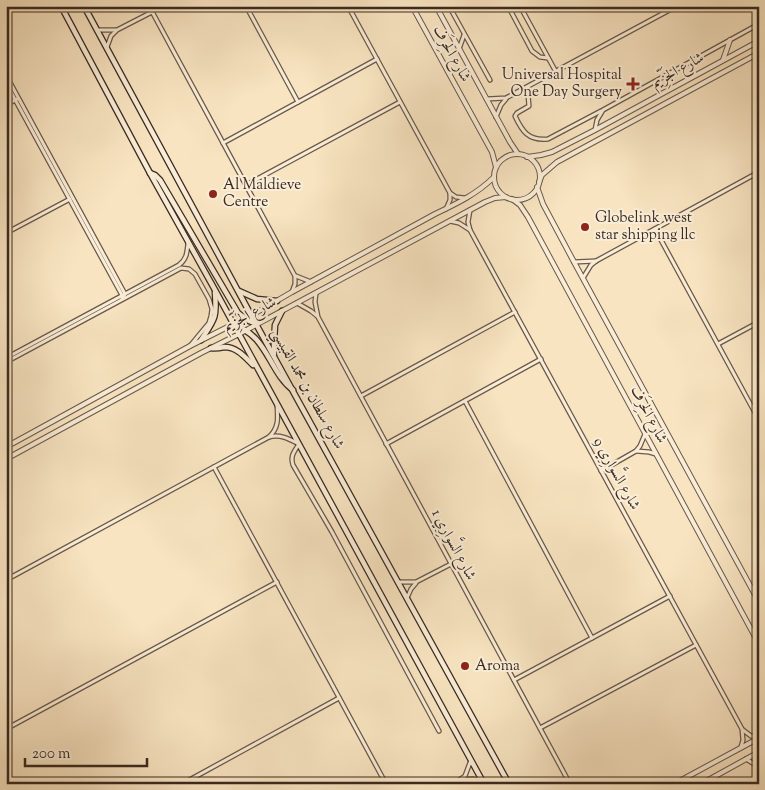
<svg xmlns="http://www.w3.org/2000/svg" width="765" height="790" viewBox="0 0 765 790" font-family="'Sorts Mill Goudy',Amiri,serif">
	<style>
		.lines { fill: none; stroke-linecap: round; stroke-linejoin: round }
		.minor-casing { stroke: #6a5849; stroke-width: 5.5 }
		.tertiary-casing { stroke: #6a5849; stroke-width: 6 }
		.secondary-casing { stroke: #3a2a21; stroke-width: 7 }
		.minor { stroke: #faedd7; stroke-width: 3 }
		.tertiary { stroke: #faedd7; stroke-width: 4 }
		.secondary { stroke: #faedd7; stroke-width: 4.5 }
		.poi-dot { fill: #8f2418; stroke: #faedd7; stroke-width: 2 }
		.labels { text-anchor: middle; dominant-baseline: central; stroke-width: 4; stroke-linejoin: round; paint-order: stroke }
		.street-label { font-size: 15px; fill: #3a2a21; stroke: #faedd7 }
		.poi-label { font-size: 15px; fill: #3a2a21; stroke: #faedd7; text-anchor: start }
	</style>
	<rect width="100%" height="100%" fill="#f8e4c1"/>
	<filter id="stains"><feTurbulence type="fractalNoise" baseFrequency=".004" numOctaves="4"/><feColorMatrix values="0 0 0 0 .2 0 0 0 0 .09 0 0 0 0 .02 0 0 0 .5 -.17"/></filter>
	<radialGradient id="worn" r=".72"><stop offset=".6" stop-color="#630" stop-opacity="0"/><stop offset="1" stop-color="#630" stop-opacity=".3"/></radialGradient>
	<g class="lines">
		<g class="minor-casing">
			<g id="minor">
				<path d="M149,6l146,270v8l-3,8"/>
				<path d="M246,6l52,96"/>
				<path d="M348,6l102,187v7l-4,9"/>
				<path d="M449,6l41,74"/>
				<path d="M508,6l24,45 8,6 8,1"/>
				<path d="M520,6l36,66"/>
				<path d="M97,30h19"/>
				<path d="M107,47l4,-11 6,-6 35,-18"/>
				<path d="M459,49l5,-14"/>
				<path d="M6,75l119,219 -3,4"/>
				<path d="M6,83l117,214"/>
				<path d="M528,87v8l1,11 -12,7 -2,3c7,15 13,25 33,23l53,-28"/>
				<path d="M487,99l19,-1 171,-92"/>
				<path d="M6,105l11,-6"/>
				<path d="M496,117l5,-12 5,-6"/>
				<path d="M595,130l2,-10 6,-10 156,-86"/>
				<path d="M223,143l154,-84"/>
				<path d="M246,185l154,-83"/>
				<path d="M450,193l6,4 9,1"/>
				<path d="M470,210l-2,12 2,8 272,499 1,11 -2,7"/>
				<path d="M450,221l9,2 11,7"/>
				<path d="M655,229l104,191"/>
				<path d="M6,233l64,-34"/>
				<path d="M574,262l22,-1"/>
				<path d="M296,276l15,6"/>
				<path d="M583,278l8,-13 5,-4 163,-89"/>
				<path d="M316,293l-1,9 3,15 252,467"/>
				<path d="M297,303l14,8 6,5"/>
				<path d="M718,344l41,-22"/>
				<path d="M6,358l173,-93c8,-6 8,-13 9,-22"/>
				<path d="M6,362l175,-94 8,1 6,5 14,25 3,10 -1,7 -2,7 -19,23"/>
				<path d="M361,396l154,-84"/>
				<path d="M465,401l127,237"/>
				<path d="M269,437c10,-9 9,-19 8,-32"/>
				<path d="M386,444l155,-85"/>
				<path d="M636,451l13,1 7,2"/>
				<path d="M214,467l172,317"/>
				<path d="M601,471l35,-20 4,-5 5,-12"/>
				<path d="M6,580l263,-143c12,-3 20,2 30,7 -5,8 -9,12 -6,21l39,67 107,199"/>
				<path d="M399,582h17l35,-18"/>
				<path d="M407,598l4,-9 5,-6"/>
				<path d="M514,680l156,-84"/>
				<path d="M540,728l156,-83"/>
				<path d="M6,729l271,-147"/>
				<path d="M743,730l8,6 7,2"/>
				<path d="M746,759l13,8"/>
				<path d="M460,780l13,-1 10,4"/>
				<path d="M182,784l157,-86"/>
				<path d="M453,784l12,-8 6,-16"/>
			</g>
		</g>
		<g class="tertiary-casing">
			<g id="tertiary">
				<path d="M412,6l80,146 4,15"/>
				<path d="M436,6l74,136 8,12"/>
				<path d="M723,60l7,-20"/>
				<circle cx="517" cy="177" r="23"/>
				<path d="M527,157l14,-2 11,-3 43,-22 164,-89"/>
				<path d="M539,182l3,-7 15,-13 202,-109"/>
				<path d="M537,187l6,17 31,58 185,340"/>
				<path d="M512,199l8,6 8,12 231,427"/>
				<path d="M6,447l184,-101 71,-36 31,-18 143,-78c21,-10 42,-20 59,-37"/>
				<path d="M6,459l195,-106 38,-19 246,-132 10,-4 11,-1"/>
				<path d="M674,784l85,-46"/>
				<path d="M701,784l58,-32"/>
			</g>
		</g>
		<g class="secondary-casing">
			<g id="secondary">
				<path d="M61,6l89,167 65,117 269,494"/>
				<path d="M84,6l167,309 258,469"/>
				<path d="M150,173l5,2 5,5 78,133 11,8 8,3"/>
				<path d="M239,291l18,8 20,2"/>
				<path d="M233,325c34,9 36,47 60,65"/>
				<path d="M201,340c14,-21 16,-22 14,-48"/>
				<path d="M211,348c5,1 9,0 13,-1 13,0 21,10 29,18"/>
				<path d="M274,354v-12l1,-17 7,-14"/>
			</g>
		</g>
		<use href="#minor" class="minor"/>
		<use href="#tertiary" class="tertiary"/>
		<use href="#secondary" class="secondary"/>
	</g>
	<g class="poi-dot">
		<path d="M630.5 76.5h5v5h5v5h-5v5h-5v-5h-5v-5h5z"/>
		<circle cx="213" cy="194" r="5"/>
		<circle cx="585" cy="227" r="5"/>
		<circle cx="465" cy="666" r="5"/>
	</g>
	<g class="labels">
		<g class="street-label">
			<text transform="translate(451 54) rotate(61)">شارع الحِرَف</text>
			<text transform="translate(678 71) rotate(-29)">شارع الجَزِّيم</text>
			<text transform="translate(250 315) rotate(-28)">شارع الجَزِّيم</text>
			<text transform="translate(307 389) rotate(61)">شارع سلطان بن محمد القبيسي</text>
			<text transform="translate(648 415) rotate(62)">شارع الحِرَف</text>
			<text transform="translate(616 474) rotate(61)">شارع السَّوارِي 9</text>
			<text transform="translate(453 545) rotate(62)">شارع السَّوارِي 1</text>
		</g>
		<g class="poi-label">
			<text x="622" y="75" text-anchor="end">Universal Hospital<tspan x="622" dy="17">One Day Surgery</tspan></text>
			<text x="223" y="185">Al Maldieve<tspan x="223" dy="17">Centre</tspan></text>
			<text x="595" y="218">Globelink west<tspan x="595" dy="17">star shipping llc</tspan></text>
			<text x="475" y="666">Aroma</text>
		</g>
	</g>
	<rect width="765" height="790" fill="none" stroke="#f8e4c1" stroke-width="25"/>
	<rect x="8" y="8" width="750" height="775" fill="none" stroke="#3a2a21" stroke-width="2.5"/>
	<rect x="12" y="12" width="740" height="765" fill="none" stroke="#3a2a21"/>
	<path d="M25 758v8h122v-8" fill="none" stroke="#3a2a21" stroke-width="2.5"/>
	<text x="32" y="758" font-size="15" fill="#3a2a21" stroke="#faedd7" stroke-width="4" paint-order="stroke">200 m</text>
	<rect width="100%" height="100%" filter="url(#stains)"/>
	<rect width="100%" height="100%" fill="url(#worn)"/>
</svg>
